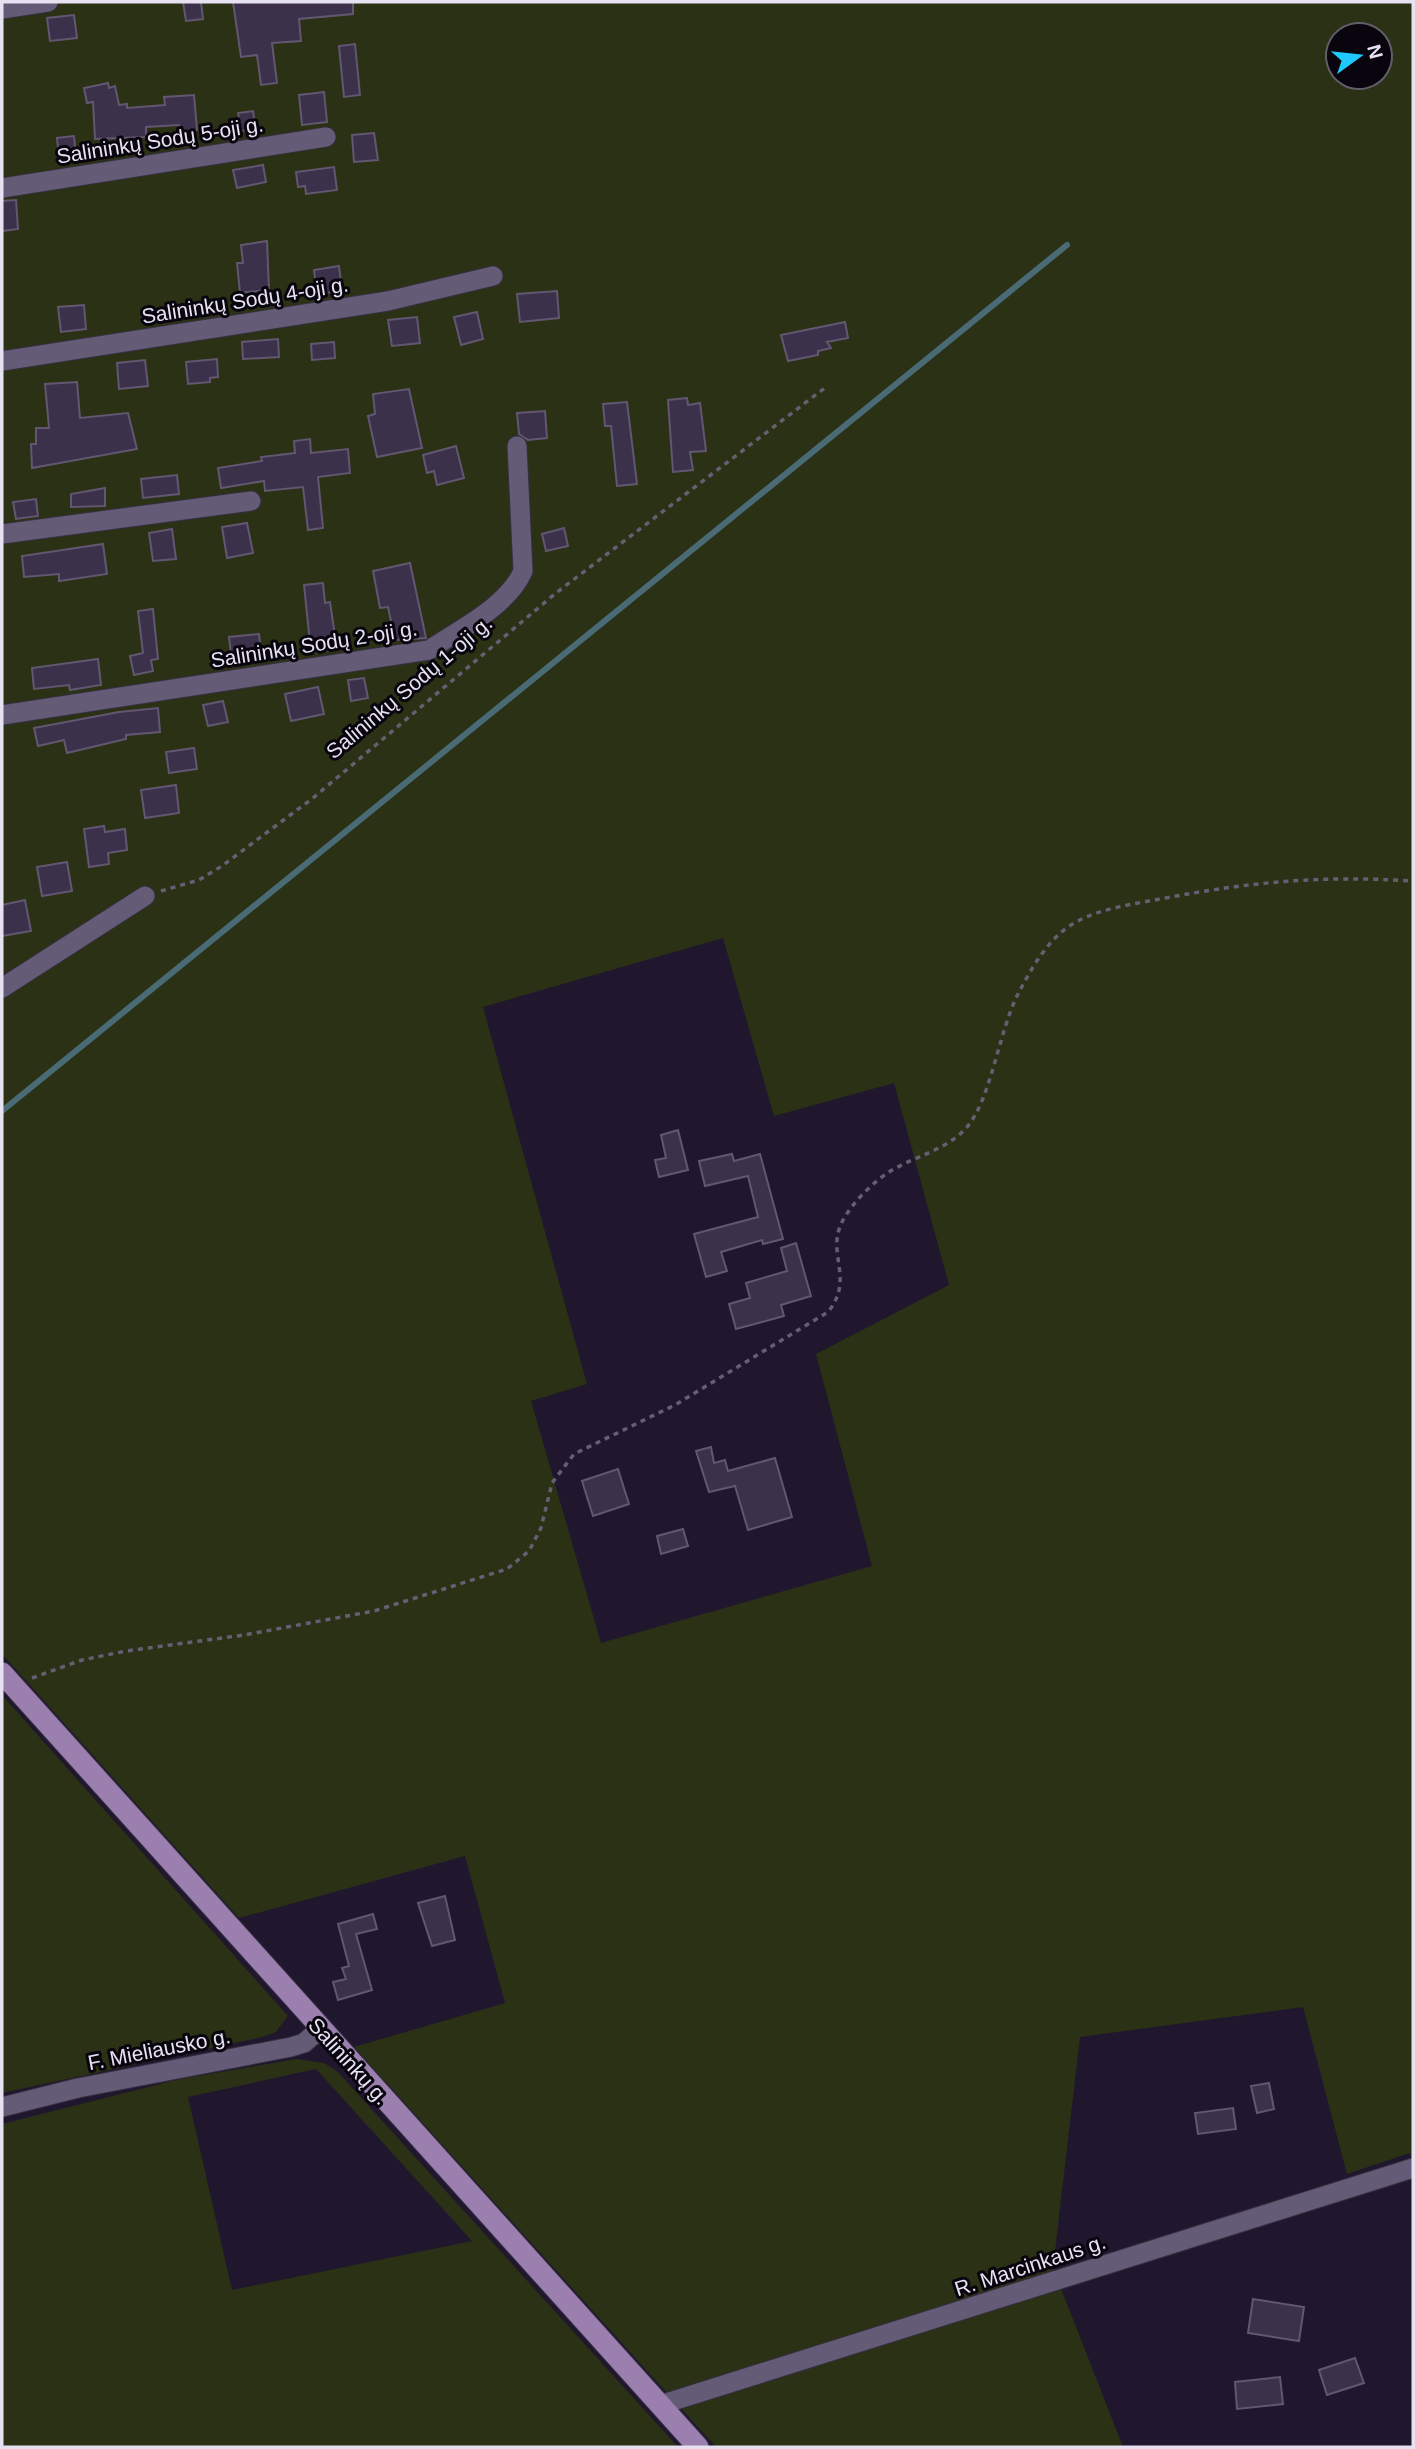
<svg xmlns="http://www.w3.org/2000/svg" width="1415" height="2449" viewBox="0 0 1415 2449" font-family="Arial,sans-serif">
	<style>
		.green { fill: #2a3114; fill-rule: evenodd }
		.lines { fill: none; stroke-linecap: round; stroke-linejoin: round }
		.stream { stroke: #4a6a75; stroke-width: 6 }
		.building { fill: #3c314a; stroke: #625671; stroke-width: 2 }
		.minor-casing { stroke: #363042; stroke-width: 21 }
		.major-casing { stroke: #363042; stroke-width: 23 }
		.path { stroke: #665f73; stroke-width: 3.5; stroke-dasharray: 5 5; stroke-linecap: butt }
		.minor { stroke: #645b76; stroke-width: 19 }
		.major { stroke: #9b7faf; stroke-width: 21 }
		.labels { text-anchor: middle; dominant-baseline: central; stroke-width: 6; stroke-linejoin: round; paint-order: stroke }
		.street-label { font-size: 21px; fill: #e7e2f2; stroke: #08050e }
	</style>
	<rect width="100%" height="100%" fill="#20172e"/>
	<g class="green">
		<path d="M2,2h1411v2161l-3,-10 -63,21 -44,-167 -223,30 -27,231 70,179h-407l-362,-400 151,-44 -40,-147 -226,62 -237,-264zM1338,35h42v42h-42zM723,938l51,178 120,-33 55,202 -133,69 56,212 -271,77 -70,-242 56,-17 -104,-377z"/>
		<path d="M2,1695l286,321 -12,16 -13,5 -261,56z"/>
		<path d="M297,2059l27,4 14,9 340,375h-676v-323l178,-45zM316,2069l156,172 -240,49 -44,-193z"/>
	</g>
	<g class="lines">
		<path class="stream" d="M2,1111l1065,-866"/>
	</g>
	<g class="building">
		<path d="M183,2h18l2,17 -17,2z"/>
		<path d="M233,2h120v12l-54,5 2,22 -29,2 5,40 -16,2 -4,-30 -16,2z"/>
		<path d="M74,15l3,23 -27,3 -3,-23z"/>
		<path d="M355,44l5,51 -16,2 -5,-51z"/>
		<path d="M108,83l1,5 6,-2 4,19 8,-1v4l38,-3 -1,-8 30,-2 3,35 -17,1 -1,-6 -33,2v10l-51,2 -2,-37 -6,1 -3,-15z"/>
		<path d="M324,92l3,30 -25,3 -3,-30z"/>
		<path d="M253,111l3,18 -15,2 -3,-18z"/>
		<path d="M374,133l4,27 -24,2 -2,-27z"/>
		<path d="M74,136l2,21 -17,2 -2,-21z"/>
		<path d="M263,165l3,17 -29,6 -4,-18z"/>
		<path d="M334,167l3,23 -31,4 -1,-8 -7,1 -2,-15z"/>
		<path d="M16,200l2,29 -16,2v-30z"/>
		<path d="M267,241l2,49 -29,3 -3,-30h6l-2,-18z"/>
		<path d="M339,266l3,25 -25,3 -3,-24z"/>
		<path d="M557,291l2,27 -39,4 -3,-28z"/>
		<path d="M84,305l2,24 -25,3 -3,-25z"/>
		<path d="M477,312l6,27 -22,6 -7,-28z"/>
		<path d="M417,317l3,26 -28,3 -4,-26z"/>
		<path d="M845,322l3,16 -21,4 4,6 -13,3v4l-30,6 -7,-26z"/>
		<path d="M278,339l1,18 -36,2 -1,-17z"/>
		<path d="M334,342l1,16 -23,2 -1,-16z"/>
		<path d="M217,359l1,18 -8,1v4l-22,2 -2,-22z"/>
		<path d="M145,360l3,26 -29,3 -2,-26z"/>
		<path d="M77,382l3,36 48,-5 9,36 -105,19 -1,-24h5v-16h13l-4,-44z"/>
		<path d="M409,389l13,59 -45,9 -9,-41 7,-2 -2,-20z"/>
		<path d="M687,398l1,7 12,-2 6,48 -16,1 3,18 -20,2 -5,-72z"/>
		<path d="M627,402l10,82 -20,2 -6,-60h-6l-2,-22z"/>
		<path d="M545,411l2,27 -19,2 -9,-6 -2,-21z"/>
		<path d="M310,439l1,14 37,-4 2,24 -32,4 5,51 -15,2 -5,-43 -38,4 -1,-10 -43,7 -3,-20 44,-7 -1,-4 34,-4 -1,-12z"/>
		<path d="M456,446l8,32 -27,7 -3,-14 -7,2 -4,-18z"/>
		<path d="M177,475l2,19 -36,4 -2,-19z"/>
		<path d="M105,488v18l-34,1v-13z"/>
		<path d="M36,499l2,17 -22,3 -3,-17z"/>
		<path d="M247,523l6,30 -26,5 -5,-31z"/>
		<path d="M564,528l4,18 -22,5 -4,-17z"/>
		<path d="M172,529l4,30 -23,2 -4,-28z"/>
		<path d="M103,544l4,30 -48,7v-7l-35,3 -2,-21z"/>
		<path d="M410,563l16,75 -31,2 -7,-33 -8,1 -7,-37z"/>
		<path d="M323,583l2,20 5,-1 7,47 -26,4 -7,-68z"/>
		<path d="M153,609l5,50 -7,1 2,11 -19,4 -4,-19 13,-3 -5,-42z"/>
		<path d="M259,634l3,25 -30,3 -3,-25z"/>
		<path d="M98,659l3,26 -31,5 -1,-5 -35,4 -2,-21z"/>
		<path d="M364,678l4,20 -17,3 -3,-21z"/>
		<path d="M318,687l6,27 -33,7 -6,-27z"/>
		<path d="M223,701l5,21 -20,4 -5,-21z"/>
		<path d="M158,708l2,24 -34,3v4l-59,14 -3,-13 -26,6 -4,-18 85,-16z"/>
		<path d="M194,748l3,21 -28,4 -3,-21z"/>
		<path d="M176,785l3,28 -34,5 -4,-28z"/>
		<path d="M104,826l1,6 20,-3 2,21 -19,3 1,11 -20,3 -5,-38z"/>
		<path d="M67,862l5,29 -30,5 -5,-29z"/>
		<path d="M25,900l6,31 -29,5v-31z"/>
		<path d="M678,1130l10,40 -29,7 -4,-17 11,-2 -5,-23z"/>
		<path d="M732,1154l2,7 26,-7 23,85 -20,5 -1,-4 -41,12 6,19 -21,6 -12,-43 64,-17 -10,-41 -43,10 -6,-25z"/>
		<path d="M796,1243l15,53 -30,9 3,11 -48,13 -7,-25 21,-6 -4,-15 41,-12 -6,-23z"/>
		<path d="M711,1447l3,16 11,-3 3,11 47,-13 17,59 -44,13 -13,-44 -26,6 -13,-41z"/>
		<path d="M618,1469l11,35 -36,12 -11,-35z"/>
		<path d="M683,1529l5,17 -27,8 -4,-18z"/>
		<path d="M445,1896l10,44 -23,6 -14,-43z"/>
		<path d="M373,1914l4,15 -21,5 16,56 -34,10 -5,-18 13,-3 -4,-11 7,-2 -11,-42z"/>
		<path d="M1269,2083l5,26 -17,4 -6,-27z"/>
		<path d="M1233,2108l3,21 -38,5 -3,-21z"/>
		<path d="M1253,2299l51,8 -5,34 -51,-8z"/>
		<path d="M1355,2358l9,25 -37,12 -8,-25z"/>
		<path d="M1280,2377l3,27 -46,5 -2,-27z"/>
	</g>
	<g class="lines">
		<g class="minor-casing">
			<g id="minor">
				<path d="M2,9l46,-7"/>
				<path d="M2,188l324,-51"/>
				<path d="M2,361l386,-60 105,-25"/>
				<path d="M2,534l249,-33"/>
				<path d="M2,715l427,-65c31,-21 79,-44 94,-79l-6,-125"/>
				<path d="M2,988l143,-92"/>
				<path d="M2,2107l76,-19 213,-41 13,-4 16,-14"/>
				<path d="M660,2405l753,-237"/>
			</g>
		</g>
		<g class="major-casing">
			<path id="major" d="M2,1673l696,774"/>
		</g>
		<g class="path">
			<path d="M161,891l38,-11 23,-14 91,-68 243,-205 270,-206"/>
			<path d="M32,1678l50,-18 44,-9 118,-16 130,-24 133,-42 22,-18 12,-23 11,-45 22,-29 101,-49 153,-93c27,-33 -2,-58 14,-90 9,-18 30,-39 47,-50 25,-16 57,-21 78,-45 24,-28 32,-96 51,-133 14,-27 32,-59 60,-73 24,-13 56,-17 82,-22 90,-17 161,-24 253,-18"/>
		</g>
		<use href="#minor" class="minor"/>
		<use href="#major" class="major"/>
	</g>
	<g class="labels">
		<g class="street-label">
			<text transform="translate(160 140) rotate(-9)">Salininkų Sodų 5-oji g.</text>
			<text transform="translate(245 300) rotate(-9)">Salininkų Sodų 4-oji g.</text>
			<text transform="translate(314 644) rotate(-9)">Salininkų Sodų 2-oji g.</text>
			<text transform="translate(409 687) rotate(-40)">Salininkų Sodų 1-oji g.</text>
			<text transform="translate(159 2049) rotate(-11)">F. Mieliausko g.</text>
			<text transform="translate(349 2061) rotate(48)">Salininkų g.</text>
			<text transform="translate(1030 2265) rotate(-18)">R. Marcinkaus g.</text>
		</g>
	</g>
	<rect width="1415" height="2449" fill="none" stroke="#e7e2f2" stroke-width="7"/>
	<g transform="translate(1359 56) rotate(75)"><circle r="33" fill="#08050e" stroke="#615d69" stroke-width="2"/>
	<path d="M0-5L12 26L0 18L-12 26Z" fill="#1fc9fd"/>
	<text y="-10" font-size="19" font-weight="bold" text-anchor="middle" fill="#e7e2f2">N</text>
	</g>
</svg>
